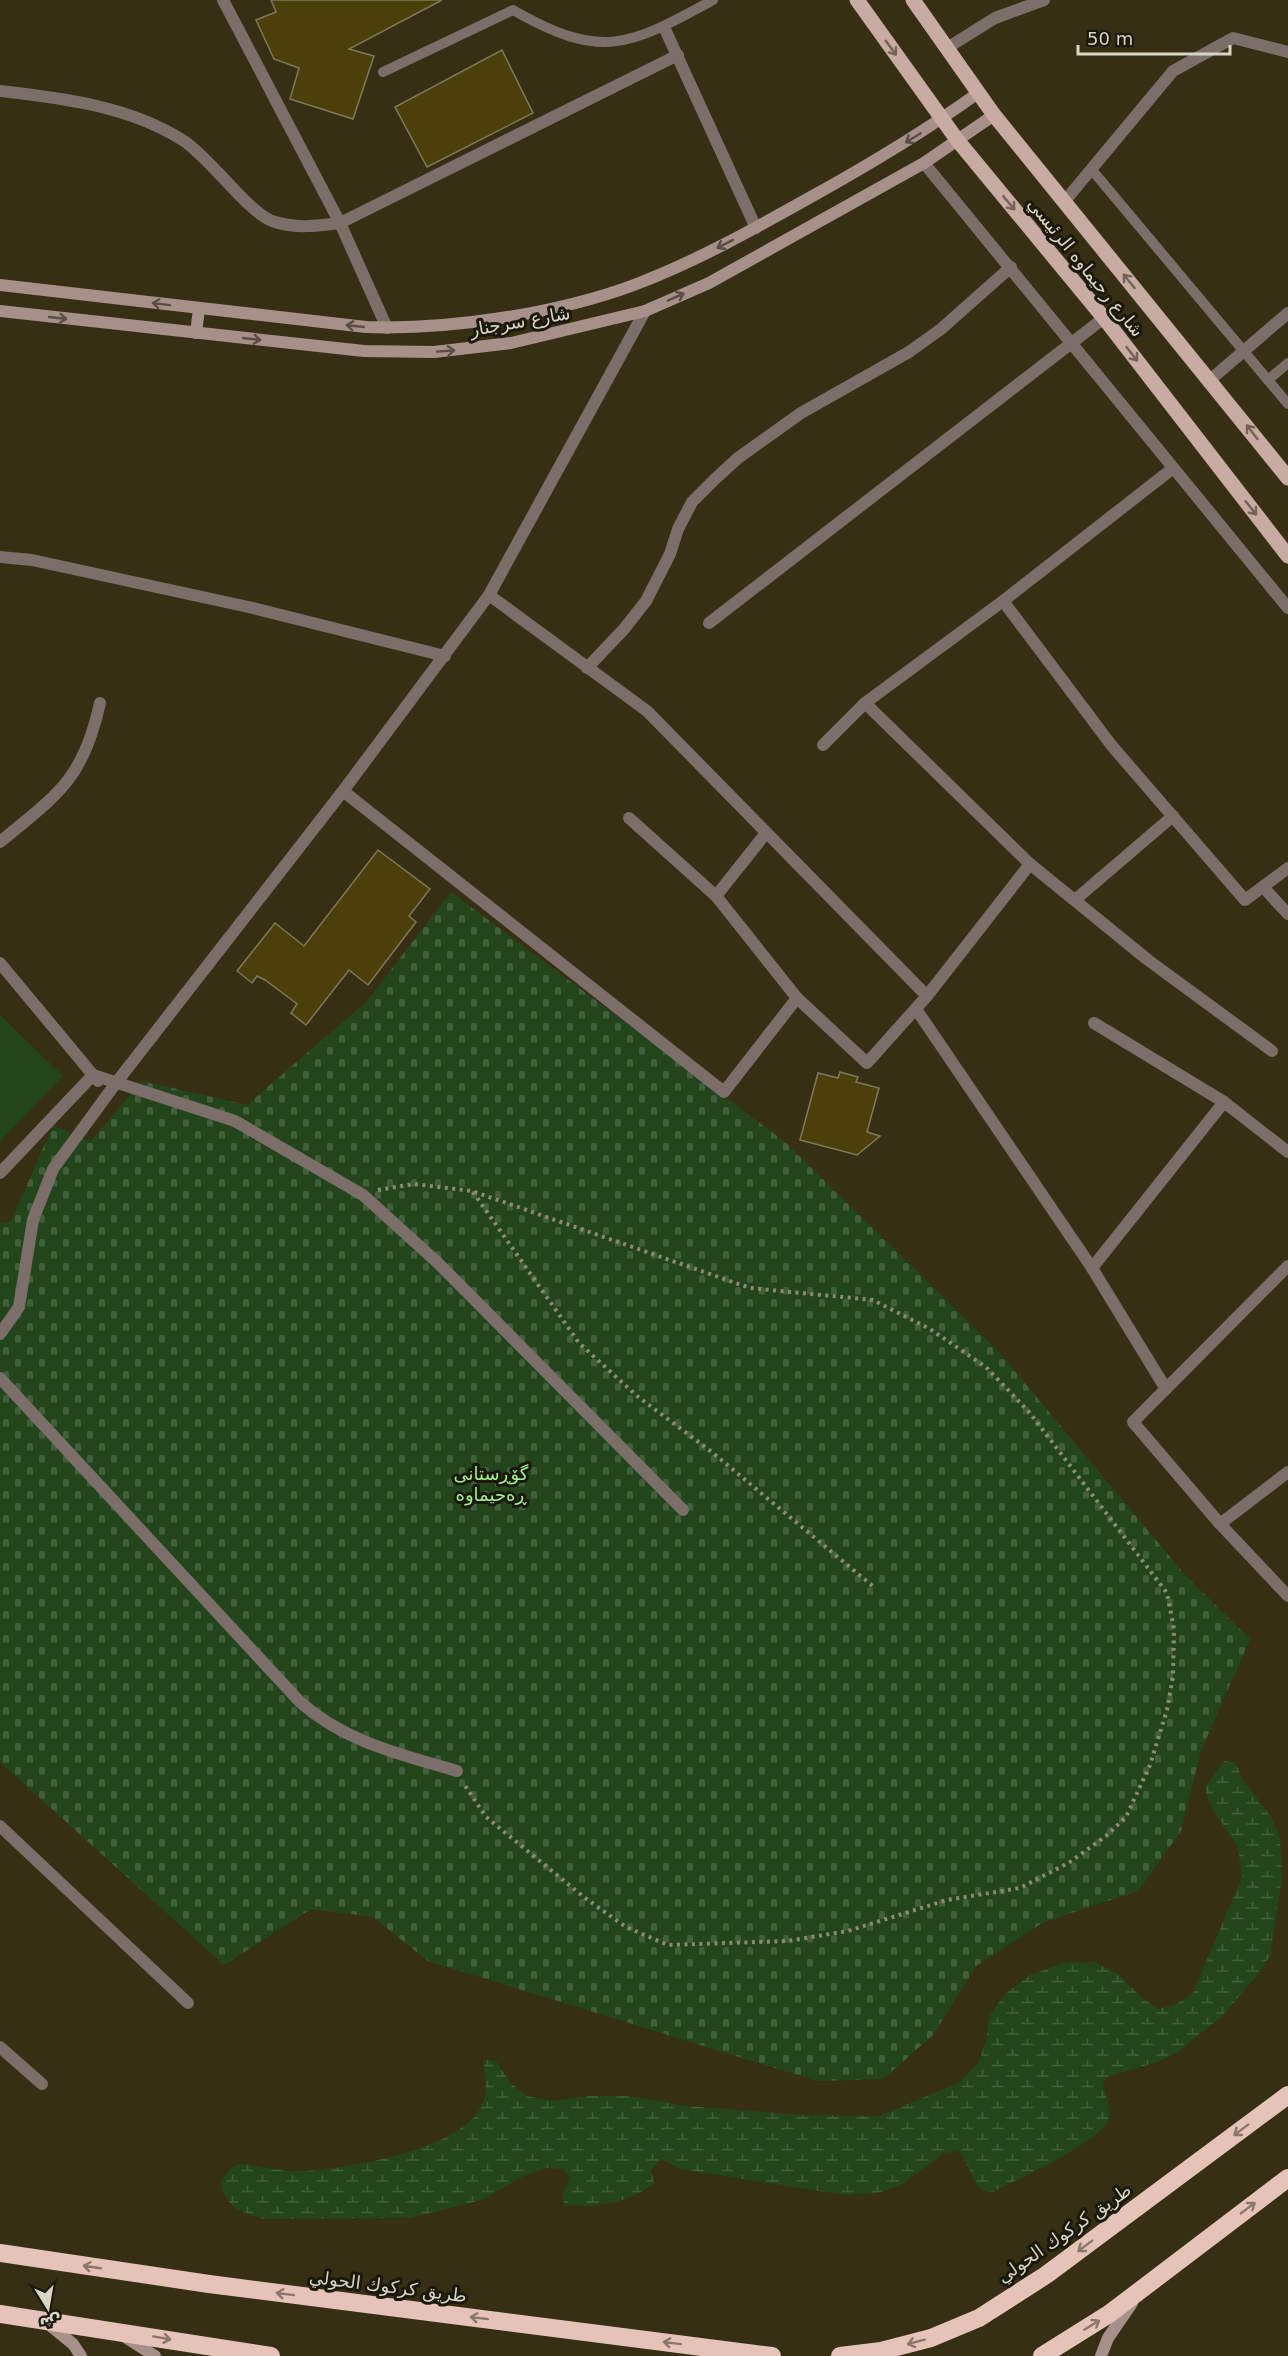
<svg xmlns="http://www.w3.org/2000/svg" width="1288" height="2356" viewBox="0 0 1288 2356" font-family="'DejaVu Sans','Noto Sans Arabic',sans-serif">
	<style>
		.wetland { fill: url(#wetland-marsh) }
		.cemetery { fill: url(#cemetery-stones) }
		.garden { fill: #23451c }
		.building { fill: #4c400a; stroke: #80785b; stroke-width: 1.5 }
		.lines { fill: none; stroke-linecap: round; stroke-linejoin: round }
		.path { stroke: #8f8974; stroke-width: 4; stroke-dasharray: 3 4.5; stroke-linecap: butt }
		.lane { stroke: #7c6e69; stroke-width: 10 }
		.street { stroke: #7c6e69; stroke-width: 12 }
		.secondary { stroke: #a79089; stroke-width: 12 }
		.primary { stroke: #c8aba2; stroke-width: 15 }
		.highway { stroke: #e6c3b8; stroke-width: 18 }
		.oneway { stroke: #726257 }
		.oneway2 { stroke: #5a4e44 }
		.oneway3 { stroke: #8b766b }
		.labels { text-anchor: middle; dominant-baseline: central; stroke-width: 6; stroke-linejoin: round; paint-order: stroke }
		.street-label { font-size: 18px; fill: #d9d5c5; stroke: #1b180c }
		.park-label { font-size: 18px; fill: #a0ef90; stroke: #1b180c }
	</style>
	<defs>
		<pattern id="wetland-marsh" width="20" height="14" patternUnits="userSpaceOnUse" patternTransform="scale(1.5)"><rect width="20" height="14" fill="#23451c"/><path d="M1 5h8M5 5V1M11 12h8M15 12V8" fill="none" stroke="#425f3c"/></pattern>
		<pattern id="cemetery-stones" width="16" height="16" patternUnits="userSpaceOnUse" patternTransform="scale(1.5)"><rect width="16" height="16" fill="#23451c"/><path d="M2 7V4a2 2 0 0 1 4 0v3zM10 15v-3a2 2 0 0 1 4 0v3z" fill="#425f3c"/></pattern>
	</defs>
	<rect width="100%" height="100%" fill="#362f14"/>
	<path class="wetland" d="M1224,1761l11,1 8,18 28,37 9,21 2,39 -12,79 -14,21 -33,38 -45,37 -20,10 -49,14 -6,6c1,10 8,26 6,36 -6,23 -95,64 -119,75l-12,-6 -18,-36 -16,2 -43,32 -24,8 -32,2 -165,-26 -19,-10 -10,11 3,13c-25,21 -58,24 -90,22l-1,-11 7,-16 -7,-9 -17,-1 -21,7 -43,25 -73,18 -146,1c-24,-8 -37,-11 -42,-37 15,-25 21,-18 45,-14 13,2 29,4 41,3 45,-4 166,-22 178,-74 2,-11 -1,-26 -1,-37l12,1 13,20 17,15 28,5 33,-5h41l60,10 113,9 79,1 80,-34 19,-20 7,-22 3,-23 15,-22 26,-20 34,-12 30,-1 23,11 24,24 17,12 17,-4 18,-12 49,-116 -4,-30 -29,-44 -4,-16z"/>
	<path class="cemetery" d="M451,892l334,250 213,209 187,224 65,64 -49,112 -20,80 -43,60 -94,31 -68,44 -43,69 -50,44 -66,2 -389,-120 -55,-44 -62,-8 -87,56 -224,-203v-539l11,-2 42,-95 38,15 51,-60 105,24 120,-104z"/>
	<path class="garden" d="M0,1015l63,61 -63,65z"/>
	<g class="building">
		<path d="M271,0h171l-93,49 25,7 -21,63 -63,-20 9,-31 -25,-9 -18,-39 20,-8z"/>
		<path d="M502,50l31,63 -106,54 -32,-60z"/>
		<path d="M378,850l52,39 -21,27 7,6 -48,63 -19,-15 -43,55 -15,-12 6,-9 -5,-4 -27,-20 -8,-4 -5,7 -15,-12 38,-48 29,23z"/>
		<path d="M840,1072l18,5 -2,5 23,6 -12,44 13,4 -23,19 -57,-15 18,-67 20,5z"/>
	</g>
	<g class="lines">
		<g class="path">
			<path d="M378,1190l36,-6 58,7 278,97 123,12 57,29 56,38 44,46 137,180 7,36 -1,47 -6,34 -17,55 -24,52 -20,19 -36,26 -50,26 -73,12 -99,31 -60,10 -120,4 -42,-18 -41,-29 -99,-81 -22,-33"/>
			<path d="M473,1192l106,151 58,53 76,57 162,135"/>
		</g>
		<g class="lane">
			<path d="M383,72l130,-62c89,51 116,36 200,-10"/>
			<path d="M1092,170l196,234"/>
			<path d="M1268,380l20,-17"/>
		</g>
		<g class="street">
			<path d="M223,0l117,223 47,105"/>
			<path d="M664,27l92,201"/>
			<path d="M947,48l48,-30 49,-18"/>
			<path d="M0,91c62,7 130,15 184,50 27,18 63,70 88,80 22,8 46,5 68,2l338,-168"/>
			<path d="M924,163l364,445"/>
			<path d="M1064,202l109,-131 60,-33 55,14"/>
			<path d="M1210,380l78,-67"/>
			<path d="M0,557l32,3 221,48 192,48"/>
			<path d="M489,595l158,116 280,285"/>
			<path d="M1003,601l109,145 133,154 43,-32"/>
			<path d="M709,623l395,-305"/>
			<path d="M587,668l37,-39 22,-28 24,-47 8,-25 14,-27 23,-23 23,-21 63,-45 108,-61 32,-23 70,-62"/>
			<path d="M865,703l165,161 118,96 124,91"/>
			<path d="M823,745l42,-42 138,-102 169,-132"/>
			<path d="M343,791l381,301 73,-94"/>
			<path d="M629,818l87,78 81,102 70,65 60,-67 103,-132"/>
			<path d="M0,842c58,-48 83,-62 100,-139"/>
			<path d="M1263,887l25,27"/>
			<path d="M716,896l50,-63"/>
			<path d="M1076,899l97,-83"/>
			<path d="M0,963l98,118"/>
			<path d="M916,1009l176,259 74,121"/>
			<path d="M1094,1023l130,79 64,50"/>
			<path d="M0,1173l93,-98 142,46 128,74 75,68 245,247"/>
			<path d="M1288,1266l-155,156 87,102 68,72"/>
			<path d="M1092,1268l132,-166"/>
			<path d="M0,1334l19,-27 14,-87 20,-51 63,-86 227,-292 146,-196 156,-284"/>
			<path d="M0,1378l300,324c45,40 100,52 157,69"/>
			<path d="M1220,1524l68,-52"/>
			<path d="M0,1826l188,177"/>
			<path d="M0,2047l42,37"/>
		</g>
		<g class="secondary">
			<path d="M0,285l366,42c82,3 190,-13 268,-42 61,-23 118,-55 175,-87 58,-32 115,-66 169,-105"/>
			<path d="M0,311l364,40 70,1 77,-9 134,-32 64,-28 215,-120 70,-48"/>
			<path d="M196,333l3,-24"/>
			<path d="M46,2322l27,22 8,12"/>
			<path d="M122,2335l33,21"/>
			<path d="M1101,2356l7,-18 24,-35"/>
		</g>
		<g class="primary">
			<path d="M857,0l101,141 146,177 184,238"/>
			<path d="M913,0l81,115 294,363"/>
		</g>
		<g class="highway">
			<path d="M0,2253l209,31 563,72"/>
			<path d="M0,2314l271,42"/>
			<path d="M840,2356l41,-5 50,-13 48,-20 67,-43 242,-180"/>
			<path d="M1042,2356l67,-42 179,-136"/>
		</g>
	</g>
	<defs><path id="oneway-shaft" d="M-6 0H5M1.5-3L5.5 0L1.5 3" fill="none" stroke-width="1.6" stroke-linecap="round" stroke-linejoin="round" transform="scale(1.5)"/></defs>
	<g class="oneway">
		<use href="#oneway-shaft" transform="translate(891 48) rotate(54)"/>
		<use href="#oneway-shaft" transform="translate(1009 203) rotate(50)"/>
		<use href="#oneway-shaft" transform="translate(1129 281) rotate(-129)"/>
		<use href="#oneway-shaft" transform="translate(1132 354) rotate(52)"/>
		<use href="#oneway-shaft" transform="translate(1252 432) rotate(-128)"/>
		<use href="#oneway-shaft" transform="translate(1251 508) rotate(52)"/>
	</g>
	<g class="oneway2">
		<use href="#oneway-shaft" transform="translate(913 138) rotate(148)"/>
		<use href="#oneway-shaft" transform="translate(725 244) rotate(153)"/>
		<use href="#oneway-shaft" transform="translate(676 297) rotate(-24)"/>
		<use href="#oneway-shaft" transform="translate(161 304) rotate(-173)"/>
		<use href="#oneway-shaft" transform="translate(58 318) rotate(6)"/>
		<use href="#oneway-shaft" transform="translate(355 326) rotate(-174)"/>
		<use href="#oneway-shaft" transform="translate(252 339) rotate(6)"/>
		<use href="#oneway-shaft" transform="translate(446 351) rotate(-4)"/>
	</g>
	<g class="oneway3">
		<use href="#oneway-shaft" transform="translate(1241 2130) rotate(143)"/>
		<use href="#oneway-shaft" transform="translate(1248 2208) rotate(-37)"/>
		<use href="#oneway-shaft" transform="translate(1085 2246) rotate(143)"/>
		<use href="#oneway-shaft" transform="translate(92 2267) rotate(-172)"/>
		<use href="#oneway-shaft" transform="translate(285 2294) rotate(-173)"/>
		<use href="#oneway-shaft" transform="translate(479 2318) rotate(-173)"/>
		<use href="#oneway-shaft" transform="translate(1092 2325) rotate(-32)"/>
		<use href="#oneway-shaft" transform="translate(162 2338) rotate(10)"/>
		<use href="#oneway-shaft" transform="translate(916 2342) rotate(165)"/>
		<use href="#oneway-shaft" transform="translate(672 2343) rotate(-173)"/>
	</g>
	<g class="labels">
		<g class="street-label">
			<text transform="translate(1086 267) rotate(51)">شارع رحيماوه الرئيسي</text>
			<text transform="translate(520 321) rotate(-10)">شارع سرجنار</text>
			<text transform="translate(1064 2233) rotate(-35)">طريق كركوك الحولي</text>
			<text transform="translate(388 2286) rotate(7)">طريق كركوك الحولي</text>
		</g>
		<g class="park-label">
			<text x="491" y="1473">گۆڕستانی<tspan x="491" dy="21">ڕەحیماوە</tspan></text>
		</g>
	</g>
	<g transform="translate(48 2308) rotate(169)" stroke="#1b180c" stroke-width="4.5" paint-order="stroke">
	<path d="M0-4.5L10 22L0 15L-10 22Z" fill="#d9d5c5"/>
	<text y="-9" font-size="16" font-weight="bold" text-anchor="middle" fill="#d9d5c5">ش</text>
	</g>
	<path d="M1078 45v9h152v-9" fill="none" stroke="#d9d5c5" stroke-width="3"/>
	<text x="1087" y="45" font-size="18" fill="#d9d5c5" stroke="#1b180c" stroke-width="4.5" paint-order="stroke">50 m</text>
</svg>
